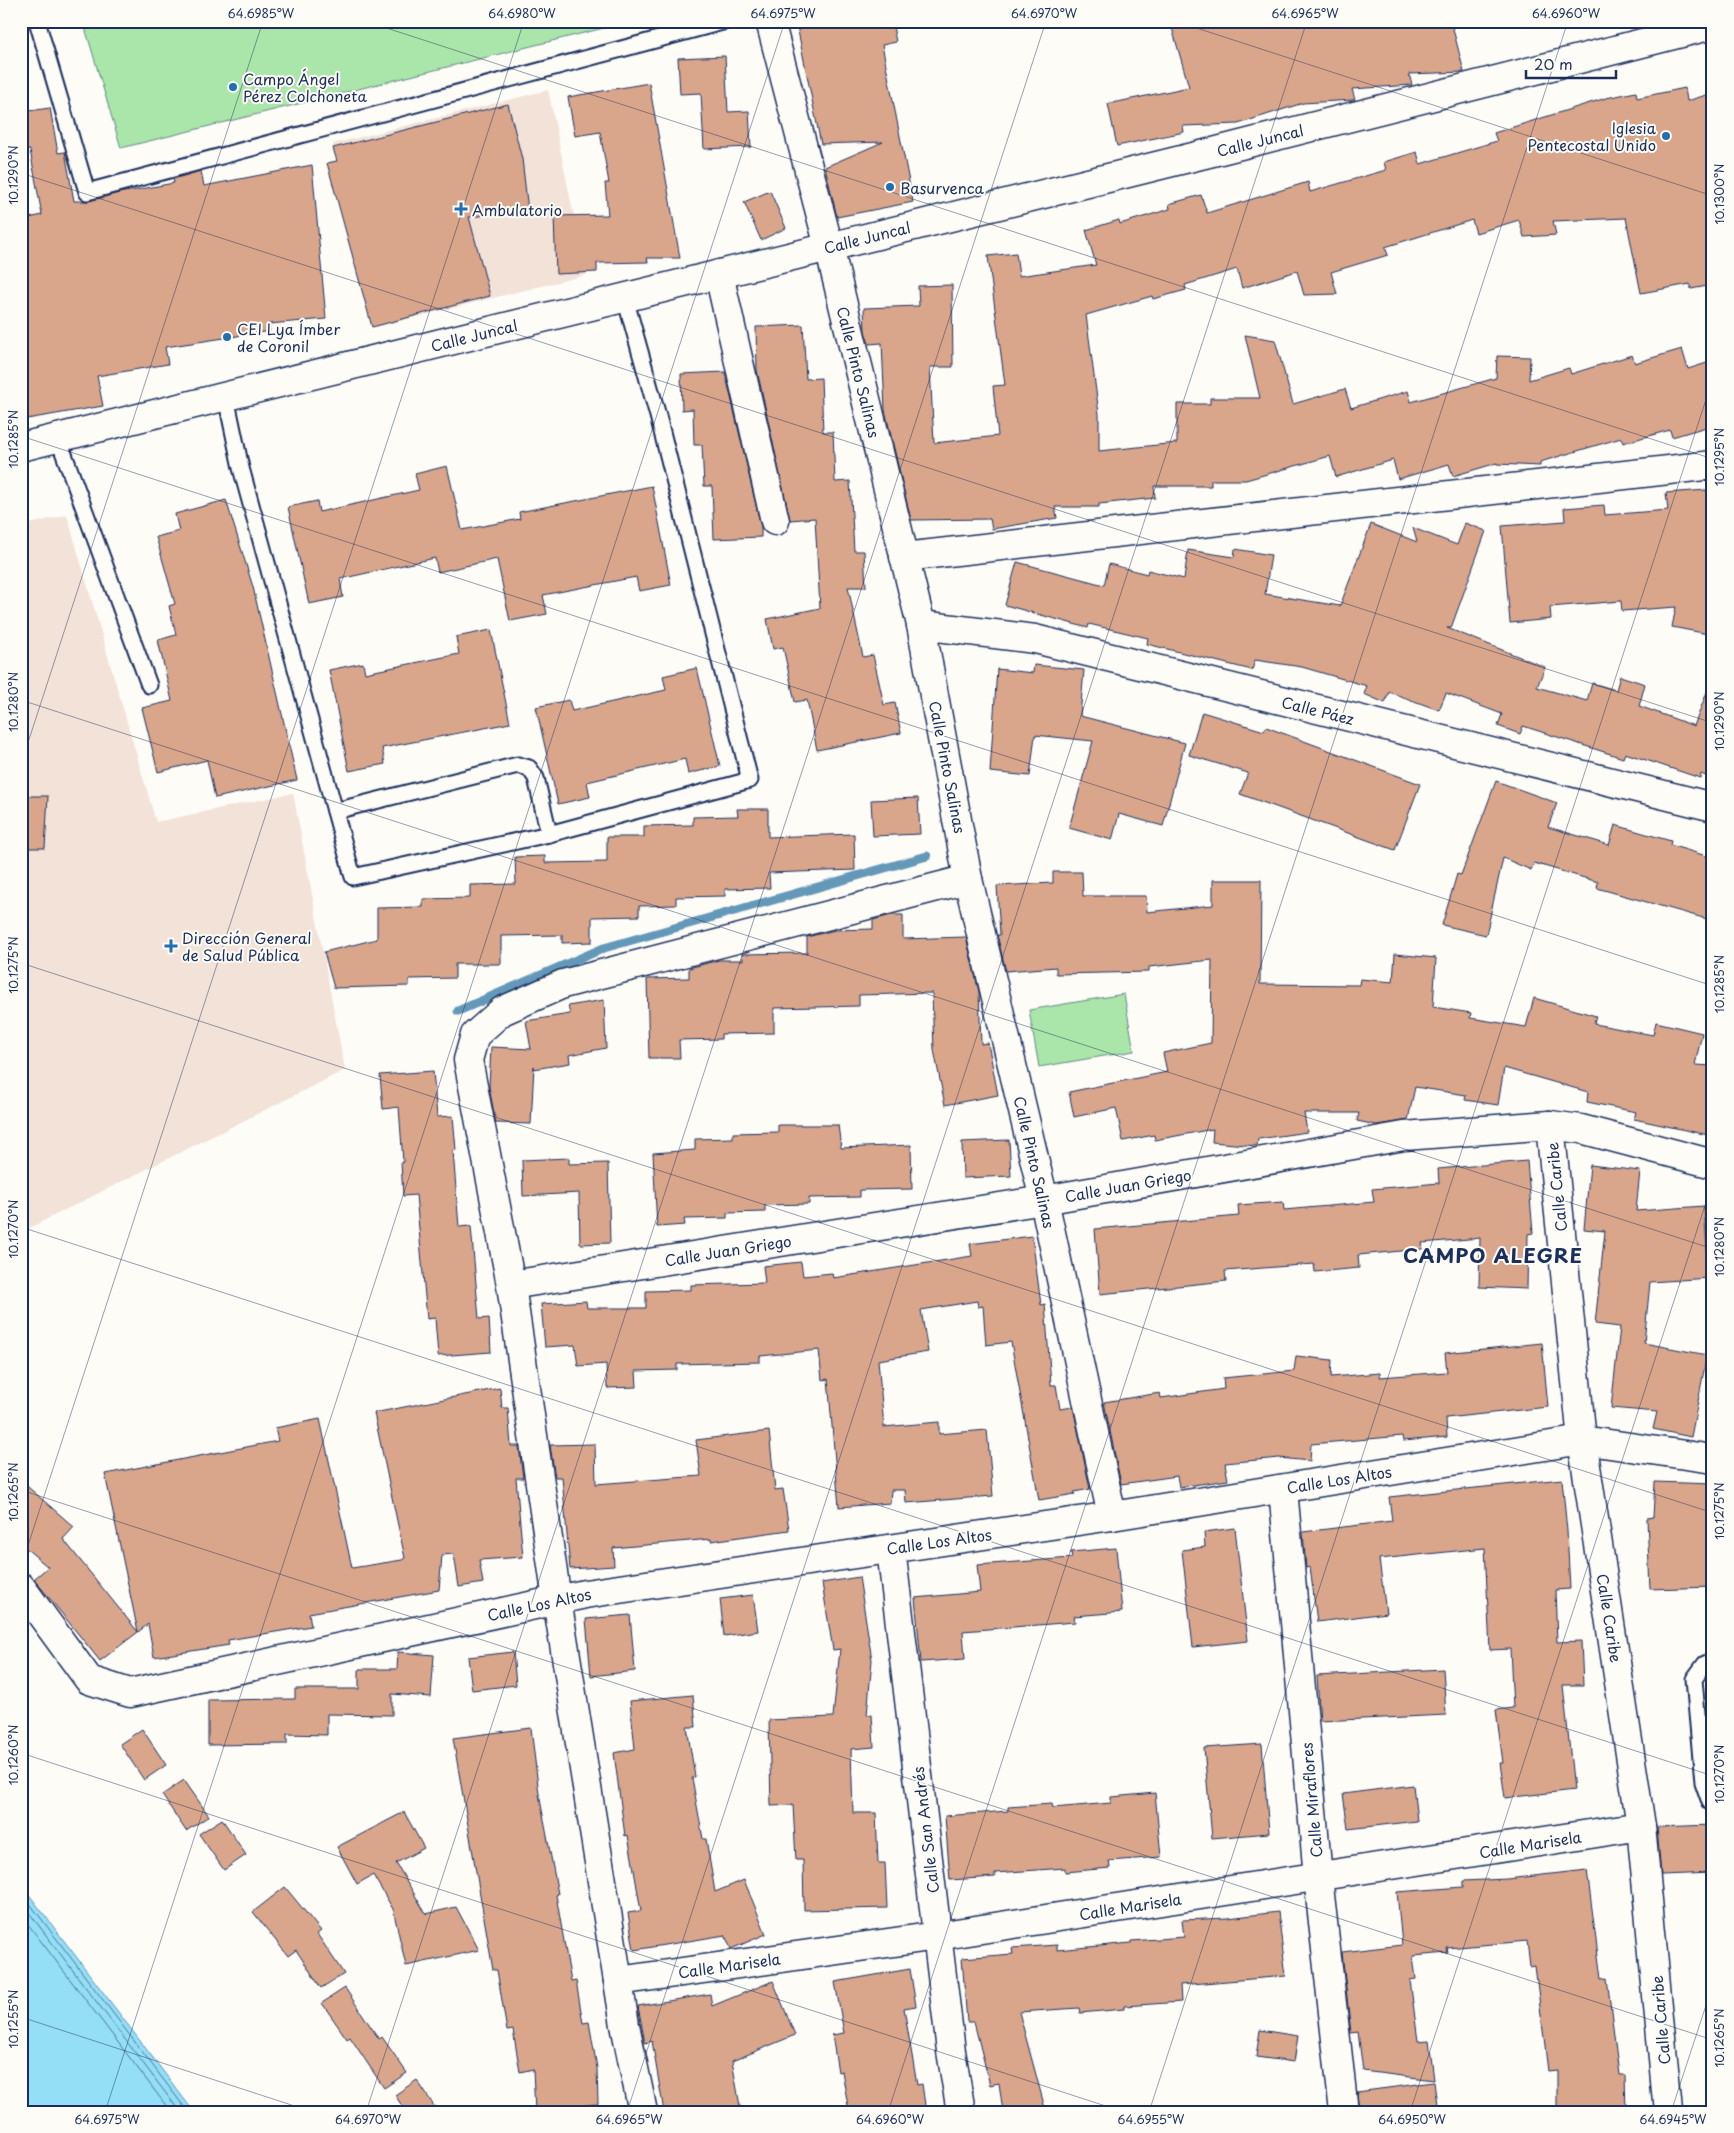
<svg xmlns="http://www.w3.org/2000/svg" width="1734" height="2133" viewBox="0 0 1734 2133" font-family="'Playpen Sans',sans-serif">
	<style>
		.built { fill: #f2e2d7 }
		.green { fill: #aae5aa; stroke: #628a84 }
		.water { fill: #94def6; stroke: #6498b9 }
		.lines { fill: none; stroke-linecap: round; stroke-linejoin: round }
		.shore { stroke: #4b759b; stroke-width: 1 }
		.stream { stroke: #6498b9; stroke-width: 9 }
		.building { fill: #d9a68c; stroke: #1b2f5e }
		.service-casing { stroke: #1b2f5e; stroke-width: 19 }
		.minor-casing { stroke: #1b2f5e; stroke-width: 31 }
		.service { stroke: #fdfcf7; stroke-width: 15 }
		.minor { stroke: #fdfcf7; stroke-width: 28 }
		.ticks { fill: none; stroke: #1b2f5e; stroke-width: 1; stroke-opacity: 0.45 }
		.poi-dot { fill: #1f6fb2; stroke: #fdfcf7; stroke-width: 2 }
		.labels { text-anchor: middle; dominant-baseline: central; stroke-width: 4; stroke-linejoin: round; paint-order: stroke }
		.poi-label { font-size: 15px; fill: #1b2f5e; stroke: #fdfcf7; text-anchor: start }
		.street-label { font-size: 15px; fill: #1b2f5e; stroke: #fdfcf7 }
		.district-label { font-size: 20px; font-weight: bold; letter-spacing: 1px; fill: #1b2f5e; stroke: #fdfcf7 }
		.neatline { fill: none; stroke: #1b2f5e; stroke-width: 2 }
		.ticks-label { font-size: 12px; text-anchor: middle; fill: #1b2f5e }
	</style>
	<rect width="100%" height="100%" fill="#fdfcf7"/>
	<filter id="ink" filterUnits="userSpaceOnUse"><feTurbulence type="fractalNoise" baseFrequency=".02" numOctaves="2"/><feDisplacementMap in="SourceGraphic" scale="10" xChannelSelector="R" yChannelSelector="G"/><feConvolveMatrix kernelMatrix="1 2 1 2 8 2 1 2 1" color-interpolation-filters="sRGB"/></filter>
	<g filter="url(#ink)">
		<g class="built">
			<path d="M548,90l38,185 -210,52 -43,-183z"/>
			<path d="M67,515l89,307 137,-29 52,277 -324,162v-706z"/>
		</g>
		<g class="green">
			<path d="M83,21h524l1,6 -487,121z"/>
			<path d="M1124,994l10,57 -95,16 -10,-57z"/>
		</g>
		<path class="water" d="M21,1884l173,228h-173z"/>
		<g class="lines">
			<g class="shore">
				<path d="M21,1892l167,220"/>
				<path d="M21,1902l159,210"/>
				<path d="M21,1915l150,197"/>
			</g>
			<path class="stream" d="M458,1011l146,-63 323,-92"/>
		</g>
		<g class="building">
			<path d="M796,21h96l4,21 -14,3 31,157 -76,15 -12,-50 58,-25 -62,2z"/>
			<path d="M1170,21h281l13,51 -55,2 3,11 -60,4 3,11h-2l-50,3 -65,21 -55,2 1,6 -67,14 -9,-42 81,-17z"/>
			<path d="M725,56l3,56 21,-1 2,36 -47,2 -3,-56 -21,1 -2,-36z"/>
			<path d="M649,83l31,175h-33l1,4 -51,1v9l-41,2 -2,-58 54,-1 -3,-32h4l-9,-51 -25,4 -7,-39z"/>
			<path d="M1685,88l2,13 26,-8v192l-22,4 -1,-5 -49,9 -15,-75 -73,3 3,14 -32,2 -5,-17 -43,13 -4,-13 -87,27 3,8 -57,17 6,22 -33,1 -7,-24 -55,17 -5,-19 -52,16 1,5 -33,9 -1,-3 -66,19 13,99v37l78,-8v-39h33v-6h50l-15,-63 30,5 18,64 52,-15 6,19 57,-17 3,11 85,-24 1,-22 33,1 -1,23 40,-12 2,6 61,-19 3,8 47,-14 6,20 25,-8v64l-41,12 -2,-7 -47,13 -2,-5 -81,24v4l-43,-2v-1l-44,13 -4,-12 -51,15 -5,-19 -57,17 -6,-21 -84,24h-35v6h-57l1,12 -56,6v3h-44l2,11 -65,11 -2,-10 -79,1 -26,-110 -3,-67 -13,1 -4,-13 -1,-23 55,-2 -1,-20 34,-1 1,82h-23l4,76 64,-7 -5,-50 12,-1 -17,-129 28,-3 3,23 77,-11 -10,-35 33,-10 1,4 50,-15 -1,-5 32,-9 6,18 101,-31 2,10 76,-22 -2,-8 33,-10 3,12 77,-23 -3,-8 112,-35 30,-6 1,6z"/>
			<path d="M508,104l14,55 6,52 -59,6 21,79 -118,31 -45,-164 10,-2 -4,-13z"/>
			<path d="M50,108l8,45 7,-1 9,49h15l30,-8 55,-10 -1,-4 28,-8 3,15 108,-21 14,154 -57,5 1,7 -105,16 3,17 -71,12 6,30 -82,14v-200l21,-5 -12,-65 -9,1v-39z"/>
			<path d="M770,191l16,37 -25,12 -17,-38z"/>
			<path d="M803,325l3,54 15,-1 2,54h10l2,50 15,-1 4,70h10l2,36h-18l15,70 10,-2 11,50 11,-2 6,30 -84,17 -10,-50 -12,2 -12,-55 -10,2 -6,-30 53,-11 -5,-90 -25,2 -33,-150 -1,-43z"/>
			<path d="M725,372l36,155v10l-47,2 -2,-53h-8l-2,-41h-8l-1,-36 -11,1 -1,-36z"/>
			<path d="M447,466l15,64 58,-11 -1,-7 133,-26 19,99 -32,6 -3,-14 -93,18 4,19 -37,7 -13,-62 -59,13 -3,-14 -95,21 3,18 -34,7 -21,-97 29,-6 2,11 100,-22 -4,-16z"/>
			<path d="M1707,490l6,73v72l-41,-8 4,-20 -54,4 -1,-10 -71,6 1,12 -41,4 -8,-97 63,-5 -1,-13 40,-3 1,10 63,-5 -2,-17z"/>
			<path d="M226,500l27,87 44,193 -82,18 -8,-38 -49,12 -16,-64 30,-7 -14,-61 18,-5 -7,-29 6,-2 -19,-67 23,-6 -4,-17z"/>
			<path d="M1465,523l21,8 -35,97h-4l98,39 -8,20 50,14 5,-18 24,7 4,-14 25,8 -6,22 55,20 16,-42h3v95l-12,-5 -1,4 -75,-25 -2,5 -100,-32 -3,8 -22,-8 4,-12 -56,-21 -7,17 -50,-18 -4,11 -21,-9 3,-8 -65,-19 -47,-7 -3,10 -105,-26 1,-6 -59,-14 -1,4 -83,-23 12,-43 87,23 5,-21 38,10 1,-4 36,9 4,-29 46,7 1,-8 36,6 -6,39 75,12 31,-82 46,18 -4,-14 44,17z"/>
			<path d="M491,630l19,93 -128,25 3,16 -36,7 -20,-101 34,-7 2,10 94,-19 -3,-17z"/>
			<path d="M1034,665l50,5 -4,46 105,27 -22,83 -44,-12 -7,26 -43,-12 24,-87 -58,-6 -5,41 -40,-4 7,-103 36,4z"/>
			<path d="M697,668l23,98 -32,8 -3,-15 -98,23 3,15 -32,7 -22,-97 33,-7 3,11 94,-21 -3,-14z"/>
			<path d="M1202,712l62,19 2,-4 154,57 -25,66 -155,-56 8,-21 -59,-18z"/>
			<path d="M1496,781l61,22 -9,24 61,18 6,-20 56,16 -1,4 43,13v41l-6,20 -110,-31 1,-6 -64,-19 -3,7 -28,-12 -17,77 -44,-10 15,-51 4,1z"/>
			<path d="M21,796h27l-3,52h-24z"/>
			<path d="M918,798l2,36 -47,2 -2,-36z"/>
			<path d="M737,809h31v28l86,-3 1,36 -86,3 1,15 -45,1v7l-49,1v8l-37,1v10l-47,1v25l-30,1v-8l-61,1v28h-46v14l-46,1v7l-75,2 -10,-36 53,-13v-31l46,-1v-8l47,-1v-13l46,-1 -1,-27 30,-1v7l62,-1v-25h37v-11l49,-1v-8l45,-1z"/>
			<path d="M1053,872h29l1,24h63l1,16 66,-7v-25h48l-1,104 99,1 1,-6 33,3 2,-28 41,4 -3,49 38,6 -1,5 56,9 8,-29 62,18 -2,8 59,11 3,-13 46,11 -7,32 18,1v70l-79,-17 2,-7 -49,-10 1,-10 -84,-24 -6,37 -33,-5 1,-5 -51,-8 -7,33 -32,5 -19,-4 2,-8h-55l3,19 -49,7 -1,7 -45,-4 1,-13 -58,11 -1,-5 -31,6 -7,-33 -42,9 -5,-25 98,-20 -4,-19 48,-10 1,-83 -63,7v5l-93,2v-7l-50,4 -9,-36h3l-3,-49 56,-3z"/>
			<path d="M892,915h11v24l63,-2 13,55 2,52 7,-1 10,52 -53,10 -11,-55 -2,-57 -73,2v11l-85,2v25l-53,1v5l-42,1 1,18h-31l-2,-79 42,-1v-10l30,-8h24l-1,-6 65,-1v-16l28,-7 38,-1v-9z"/>
			<path d="M604,1000l2,48 -37,7 1,8 -36,6v-3l-3,58 -35,-1 -7,-36 2,-40 40,2 -5,-28 44,-7 -2,-8z"/>
			<path d="M433,1071l4,46 16,-1 3,34 -3,1 6,76 12,-1 8,93 10,-1 2,34 -53,4 -3,-38 -8,1 -11,-124 -13,1 -2,-34h2l-4,-55 -16,2 -3,-34z"/>
			<path d="M778,1125h60l3,23 70,-3 1,44 -52,1v7l-51,1v6l-44,1v7l-38,1v5l-43,1 1,6 -28,2 -4,-74 42,-3v-11l38,-1v-5l45,-1z"/>
			<path d="M1009,1140l2,36 -48,2 -1,-36z"/>
			<path d="M569,1158v6l39,-1 2,80 -30,1 -1,-51 -56,3 -1,-36z"/>
			<path d="M1527,1161l6,72 -5,1 -1,55 -48,-2 1,-49 -58,5 1,6 -65,6 1,13 -44,4 -1,-8 -89,7 1,10 -126,13 -5,-65 144,-13 -1,-11 45,-3 1,8 90,-8 -2,-13 67,-6 -1,-14z"/>
			<path d="M1590,1165l50,6 -4,40 68,-5 5,72 -59,4 -6,61 63,12 -16,82 -38,-8 4,-17 -46,-4 9,-81 -25,-3 10,-93 -21,-2z"/>
			<path d="M1032,1236l9,69 4,-1 6,81h5l4,24 13,-2 17,82 -16,3 1,2 -36,6 -28,-158 -25,3 -3,-39 -5,1 -1,-6 -56,9 7,42 -50,8 6,67 55,-5v12l48,-4 6,66 -87,7 -1,-13h-14l-1,13 -51,4 -11,-128 -6,1 -3,-30 -59,6v6l-83,2v6l-41,1 1,16 -30,1 -1,-24 -28,2 -3,-21 -30,2 -4,-43 45,-3 1,7h59v-17l45,-1v-5l74,-2 -2,-17 38,-4 2,14 29,-3 1,5 139,-22 -2,-12z"/>
			<path d="M1542,1343l6,64 -102,11 1,19 -44,4 -1,-5 -91,8 -1,17 -31,-3 -54,5 3,17 -49,7 -2,-11 -56,8 -17,-82 56,-9 1,5 63,-9 -1,-11 71,-7 2,-15 36,4 -1,17 49,-4v4l67,-5 -2,-19z"/>
			<path d="M500,1388l2,20h6l3,38h8l4,32h-7l7,79 -44,3 4,23 -24,4 -5,-33 -12,1 -3,35 -130,23 2,13 -83,14 1,5 -75,12 -6,-33 -10,8 -33,-158 173,-33 -3,-13 45,-9 32,149 50,-8 3,-2 -31,-145z"/>
			<path d="M769,1431l6,59 8,-1 6,41 -78,11v-2l-98,9 1,18 -44,3 -8,-92h-7l-5,-32 45,-1 1,40 105,-8 -5,-36z"/>
			<path d="M1562,1479l5,52 3,58 -15,1 2,52 24,-1 2,44h-20l11,105 -69,8 -5,-35h3l-7,-53 17,-2 -3,-59 -20,1 -5,-102 -106,11 7,54 -69,9 -7,-55 -4,1 -3,-36 89,-11 -3,-24z"/>
			<path d="M21,1481l53,46 -11,12 75,93 -38,29 -66,-82 14,-12 -27,-23z"/>
			<path d="M1655,1482l58,2v103l-63,2 -3,-71 6,-1z"/>
			<path d="M1235,1528l13,113 -55,6 -11,-97 23,-3 -1,-15z"/>
			<path d="M1116,1548l6,64 -48,4 1,6 -112,9 2,28 -44,3 -6,-64 65,-6 -3,-27 95,-7 -1,-6z"/>
			<path d="M859,1577l13,83 -5,55h5l2,32 -23,2 2,64h23l2,50h7l2,45 -83,2 -1,-50h-7l-3,-55 -22,1 -2,-86 64,-3 7,-68 -7,1 -11,-67z"/>
			<path d="M753,1595l5,36 -34,5 -4,-37z"/>
			<path d="M630,1615l5,56 -44,5 -5,-57z"/>
			<path d="M398,1652l36,3 -3,42 -39,-3v21l-65,-1v21l-40,-1v10l-79,1v-45l87,-1v-10h64v-20h38z"/>
			<path d="M513,1652l3,33 -44,5 -4,-33z"/>
			<path d="M1443,1669l3,46 -126,6 -3,-45z"/>
			<path d="M693,1695l3,32h-9l8,50 -3,1 11,61h3l9,53 29,-12 22,54 -35,15 -6,-14 -91,15 -6,-37 13,-2 -13,-76 -3,1 -11,-83 21,-4 -5,-48z"/>
			<path d="M531,1728l8,66 19,100 -2,1 15,87 5,-1 7,42 6,-1 8,46 1,36 -13,1v7h-50l-2,-43 -13,3 -7,-42 -6,1 -10,-61h-4l-40,-232z"/>
			<path d="M142,1729l24,36 -22,15 -24,-36z"/>
			<path d="M1262,1744l7,89 -57,5 -8,-90z"/>
			<path d="M184,1780l25,36 -23,15 -24,-36z"/>
			<path d="M1413,1785l4,36 -69,8 -5,-35z"/>
			<path d="M1155,1793l6,64 -52,4 1,7 -45,4v-4l-70,5v4l-45,3 -5,-64 63,-5v-4l44,-3 1,4 58,-5v-6z"/>
			<path d="M404,1812l20,36 -28,15 30,51 30,-7 23,43 -73,16 -13,-57 -20,-34 -16,9 -20,-37z"/>
			<path d="M222,1819l24,36 -22,15 -25,-36z"/>
			<path d="M1713,1825v48l-52,2 -4,-48z"/>
			<path d="M1587,1870l14,109 6,-1 12,97h6l1,37h-69v-42l-9,1 -13,-105 -5,1 -3,-26 -80,7 1,5 -35,3 3,23 -6,1 8,61 11,-1 5,40 -71,-9 -5,-39 -7,1 -9,-81 60,-7 -5,-53 66,-5v-6l44,-2z"/>
			<path d="M285,1887l36,44 -4,3 27,40 -23,14 -25,-38 -8,6 -35,-44z"/>
			<path d="M1278,1912l8,64 -106,9 1,17 -57,4v3l-44,4 -1,-5 -60,4 27,100h-43l-4,-29 -9,2 -16,-63h-7l-5,-64 51,-4 -1,-6 45,-3v5l74,-7v-2l53,-4 -2,-17 46,-2z"/>
			<path d="M910,1969l6,37 -12,2 13,77 5,-1 4,28h-77l-7,-41 -4,1 -6,-37 12,-2 -9,-51z"/>
			<path d="M773,1981l22,54 -63,26 9,51h-77l-12,-71 -7,2 -7,-37 72,-12 2,12z"/>
			<path d="M345,1988l34,51 3,-2 25,36 -23,15 -34,-51 -3,2 -25,-36z"/>
			<path d="M1260,2030l38,6 -4,26 -38,-5z"/>
			<path d="M417,2080l21,32h-32l-11,-17z"/>
			<path d="M1434,2082l4,30h-79l-2,-20z"/>
		</g>
		<g class="lines">
			<g class="service-casing">
				<g id="service">
					<path d="M37,21l50,171 639,-171"/>
					<path d="M226,397l15,71 112,409 196,-43 201,-54 -92,-364 -33,-118"/>
					<path d="M58,438l91,247"/>
					<path d="M335,811l183,-46 11,3 7,10 13,56"/>
					<path d="M1713,1661l-8,3 -11,15 9,103 7,20 3,1"/>
				</g>
			</g>
			<g class="minor-casing">
				<g id="minor">
					<path d="M770,21l59,226 92,378 47,254 76,321 68,316"/>
					<path d="M719,274l56,247"/>
					<path d="M21,447l1192,-295 500,-127"/>
					<path d="M904,557l809,-92"/>
					<path d="M921,625l114,14 678,168"/>
					<path d="M1550,1125l32,315 59,386 27,286"/>
					<path d="M511,1285l533,-85 360,-64 146,-11 31,4 132,35"/>
					<path d="M1283,1489l35,388 26,235"/>
					<path d="M891,1549l60,502 10,61"/>
					<path d="M21,1587l68,93 41,13 455,-99 527,-78 470,-76 131,19"/>
					<path d="M618,1981l319,-45 704,-110"/>
					<path d="M643,2112l-18,-87 -68,-425 -46,-315 -43,-225 7,-25 27,-24 61,-27 405,-105"/>
				</g>
			</g>
			<use href="#service" class="service"/>
			<use href="#minor" class="minor"/>
		</g>
	</g>
	<path class="ticks" d="M365,21l1348,438M1175,21l538,175M21,173l1692,550M21,436l1692,550M21,700l1692,549M21,764l242,-743M21,963l1692,550M21,1227l1692,549M21,1490l1692,550M21,1567l503,-1546M21,1753l1103,359M21,2017l292,95M105,2112l680,-2091M366,2112l680,-2091M627,2112l680,-2091M888,2112l680,-2091M1149,2112l564,-1734M1410,2112l303,-931M1671,2112l42,-128"/>
	<g class="poi-dot">
		<circle cx="233" cy="87" r="5"/>
		<circle cx="1666" cy="136" r="5"/>
		<circle cx="890" cy="187" r="5"/>
		<path d="M458.5 201.5h5v5h5v5h-5v5h-5v-5h-5v-5h5z"/>
		<circle cx="227" cy="337" r="5"/>
		<path d="M168.5 938.5h5v5h5v5h-5v5h-5v-5h-5v-5h5z"/>
	</g>
	<g class="labels">
		<g class="poi-label">
			<text x="243" y="78">Campo Ángel<tspan x="243" dy="17">Pérez Colchoneta</tspan></text>
			<text x="1656" y="127" text-anchor="end">Iglesia<tspan x="1656" dy="17">Pentecostal Unido</tspan></text>
			<text x="900" y="187">Basurvenca</text>
			<text x="472" y="209">Ambulatorio</text>
			<text x="237" y="328">CEI Lya Ímber<tspan x="237" dy="17">de Coronil</tspan></text>
			<text x="182" y="937">Dirección General<tspan x="182" dy="17">de Salud Pública</tspan></text>
		</g>
		<g class="street-label">
			<text transform="translate(1260 140) rotate(-14)">Calle Juncal</text>
			<text transform="translate(867 237) rotate(-14)">Calle Juncal</text>
			<text transform="translate(474 335) rotate(-14)">Calle Juncal</text>
			<text transform="translate(859 372) rotate(76)">Calle Pinto Salinas</text>
			<text transform="translate(1318 710) rotate(14)">Calle Páez</text>
			<text transform="translate(948 767) rotate(79)">Calle Pinto Salinas</text>
			<text transform="translate(1035 1162) rotate(77)">Calle Pinto Salinas</text>
			<text transform="translate(1128 1185) rotate(-10)">Calle Juan Griego</text>
			<text transform="translate(1556 1187) rotate(-96)">Calle Caribe</text>
			<text transform="translate(728 1250) rotate(-9)">Calle Juan Griego</text>
			<text transform="translate(1339 1479) rotate(-9)">Calle Los Altos</text>
			<text transform="translate(939 1541) rotate(-8)">Calle Los Altos</text>
			<text transform="translate(539 1604) rotate(-12)">Calle Los Altos</text>
			<text transform="translate(1610 1618) rotate(81)">Calle Caribe</text>
			<text transform="translate(1311 1800) rotate(-95)">Calle Miraflores</text>
			<text transform="translate(925 1830) rotate(-97)">Calle San Andrés</text>
			<text transform="translate(1530 1844) rotate(-9)">Calle Marisela</text>
			<text transform="translate(1130 1906) rotate(-9)">Calle Marisela</text>
			<text transform="translate(729 1965) rotate(-8)">Calle Marisela</text>
			<text transform="translate(1660 2020) rotate(-95)">Calle Caribe</text>
		</g>
		<g class="district-label">
			<text x="1493" y="1255">CAMPO ALEGRE</text>
		</g>
	</g>
	<rect width="1734" height="2133" fill="none" stroke="#fdfcf7" stroke-width="55"/>
	<path d="M1526 70v8h90v-8" fill="none" stroke="#1b2f5e" stroke-width="2.5"/>
	<text x="1534" y="70" font-size="15" fill="#1b2f5e" stroke="#fdfcf7" stroke-width="4" paint-order="stroke">20 m</text>
	<rect x="28" y="28" width="1678" height="2078" class="neatline"/>
	<g class="ticks-label">
		<text x="261" y="18">64.6985°W</text>
		<text x="522" y="18">64.6980°W</text>
		<text x="783" y="18">64.6975°W</text>
		<text x="1044" y="18">64.6970°W</text>
		<text x="1305" y="18">64.6965°W</text>
		<text x="1566" y="18">64.6960°W</text>
		<text transform="translate(14 175) rotate(-90)" y="4">10.1290°N</text>
		<text transform="translate(1720 194) rotate(-90)" y="4">10.1300°N</text>
		<text transform="translate(14 439) rotate(-90)" y="4">10.1285°N</text>
		<text transform="translate(1720 457) rotate(-90)" y="4">10.1295°N</text>
		<text transform="translate(14 702) rotate(-90)" y="4">10.1280°N</text>
		<text transform="translate(1720 721) rotate(-90)" y="4">10.1290°N</text>
		<text transform="translate(14 965) rotate(-90)" y="4">10.1275°N</text>
		<text transform="translate(1720 984) rotate(-90)" y="4">10.1285°N</text>
		<text transform="translate(14 1229) rotate(-90)" y="4">10.1270°N</text>
		<text transform="translate(1720 1247) rotate(-90)" y="4">10.1280°N</text>
		<text transform="translate(14 1492) rotate(-90)" y="4">10.1265°N</text>
		<text transform="translate(1720 1511) rotate(-90)" y="4">10.1275°N</text>
		<text transform="translate(14 1755) rotate(-90)" y="4">10.1260°N</text>
		<text transform="translate(1720 1774) rotate(-90)" y="4">10.1270°N</text>
		<text transform="translate(14 2019) rotate(-90)" y="4">10.1255°N</text>
		<text transform="translate(1720 2038) rotate(-90)" y="4">10.1265°N</text>
		<text x="107" y="2124">64.6975°W</text>
		<text x="368" y="2124">64.6970°W</text>
		<text x="629" y="2124">64.6965°W</text>
		<text x="890" y="2124">64.6960°W</text>
		<text x="1151" y="2124">64.6955°W</text>
		<text x="1412" y="2124">64.6950°W</text>
		<text x="1673" y="2124">64.6945°W</text>
	</g>
</svg>
